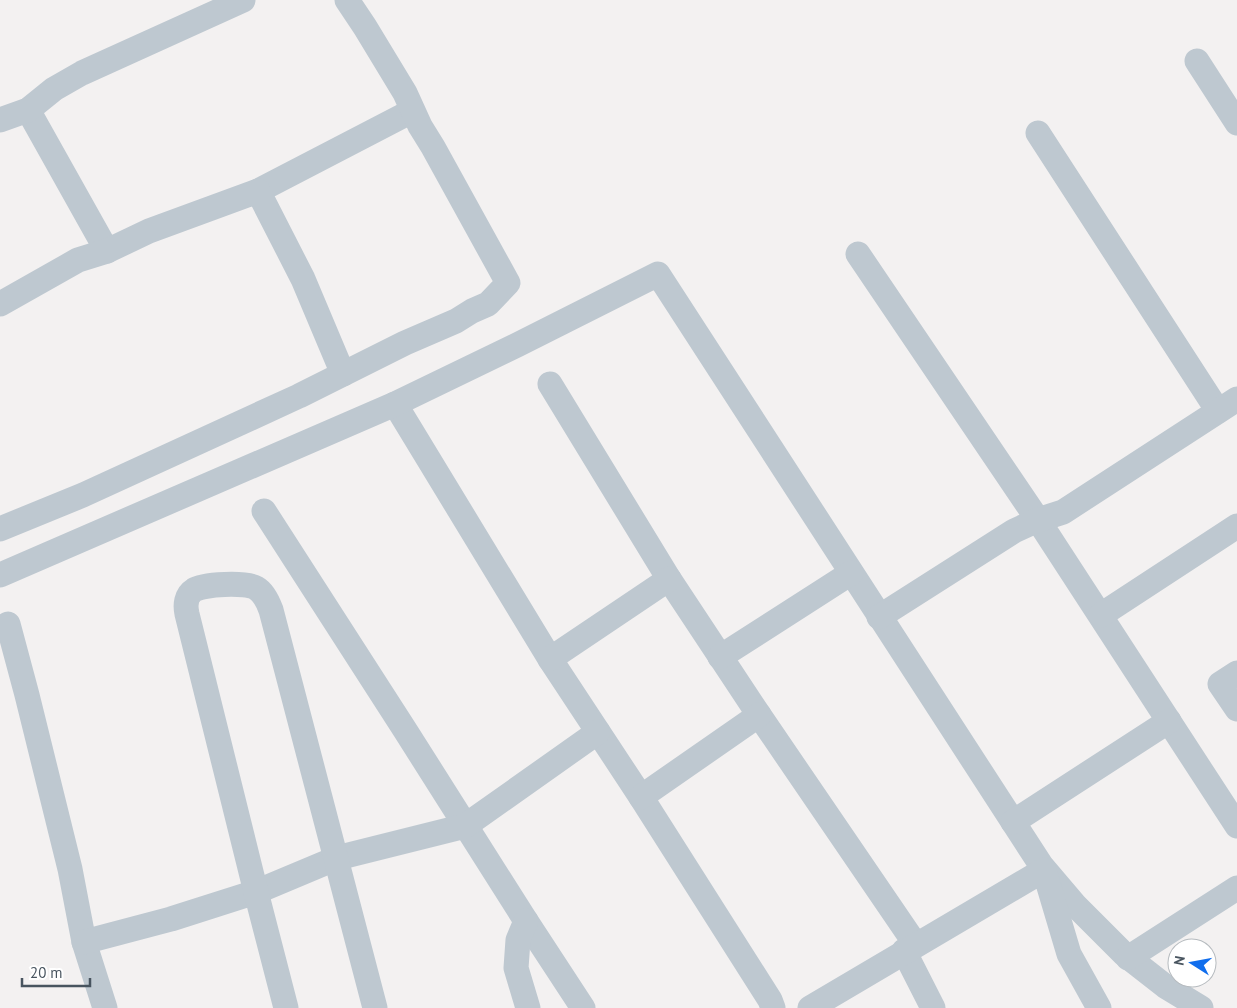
<svg xmlns="http://www.w3.org/2000/svg" width="1237" height="1008" viewBox="0 0 1237 1008" font-family="'PT Sans',sans-serif">
	<style>
		.lines { fill: none; stroke-linecap: round; stroke-linejoin: round }
		.street { stroke: #bec8d0; stroke-width: 25 }
	</style>
	<rect width="100%" height="100%" fill="#f3f1f1"/>
	<g class="lines">
		<g class="street">
			<path d="M1197,61l40,62"/>
			<path d="M28,110l79,141"/>
			<path d="M0,120l28,-10 26,-21 28,-16 161,-73"/>
			<path d="M1038,133l180,278"/>
			<path d="M258,191l154,-80"/>
			<path d="M858,254l180,266 199,306"/>
			<path d="M0,304l78,-44 29,-9 42,-20 109,-40 45,88 40,95"/>
			<path d="M550,384l119,195 90,136 157,230"/>
			<path d="M395,404l155,255 91,138 129,203 3,8"/>
			<path d="M264,511l141,219 121,191 57,87"/>
			<path d="M0,529l83,-34 216,-99 106,-53 51,-22 16,-10 16,-7 20,-21 -75,-136 -13,-21 -15,-33 -40,-66 -18,-27"/>
			<path d="M0,575l395,-171 122,-59 141,-71 383,591 34,40 49,49 41,32 36,22"/>
			<path d="M1101,615l136,-89"/>
			<path d="M879,617l135,-86 24,-11 25,-8 174,-113"/>
			<path d="M8,624l19,71 43,174 14,73 21,66"/>
			<path d="M720,657l131,-84"/>
			<path d="M550,659l119,-80"/>
			<path d="M1237,673l-17,11 17,25"/>
			<path d="M641,797l118,-82"/>
			<path d="M1013,822l156,-101"/>
			<path d="M526,921l-8,19 -2,28 12,40"/>
			<path d="M84,942l87,-23 85,-27 81,-34 128,-32 133,-94"/>
			<path d="M904,951l29,57"/>
			<path d="M1128,958l109,-70"/>
			<path d="M286,1008l-30,-116 -69,-278c-2,-9 -1,-19 7,-24 9,-6 52,-8 62,-2 7,4 12,14 15,22l104,398"/>
			<path d="M810,1008l234,-138 25,84 30,54"/>
		</g>
	</g>
	<g transform="translate(1192 963) rotate(281)"><circle r="24" fill="#ffffff" stroke="#b6bbbf"/>
	<path d="M0-4L9 19L0 12L-9 19Z" fill="#116eed"/>
	<text y="-8" font-size="14" font-weight="bold" text-anchor="middle" fill="#48545f">N</text>
	</g>
	<path d="M22 978v8h68v-8" fill="none" stroke="#48545f" stroke-width="2.5"/>
	<text x="30" y="978" font-size="15" fill="#48545f" stroke="#ffffff" stroke-width="4" paint-order="stroke">20 m</text>
</svg>
